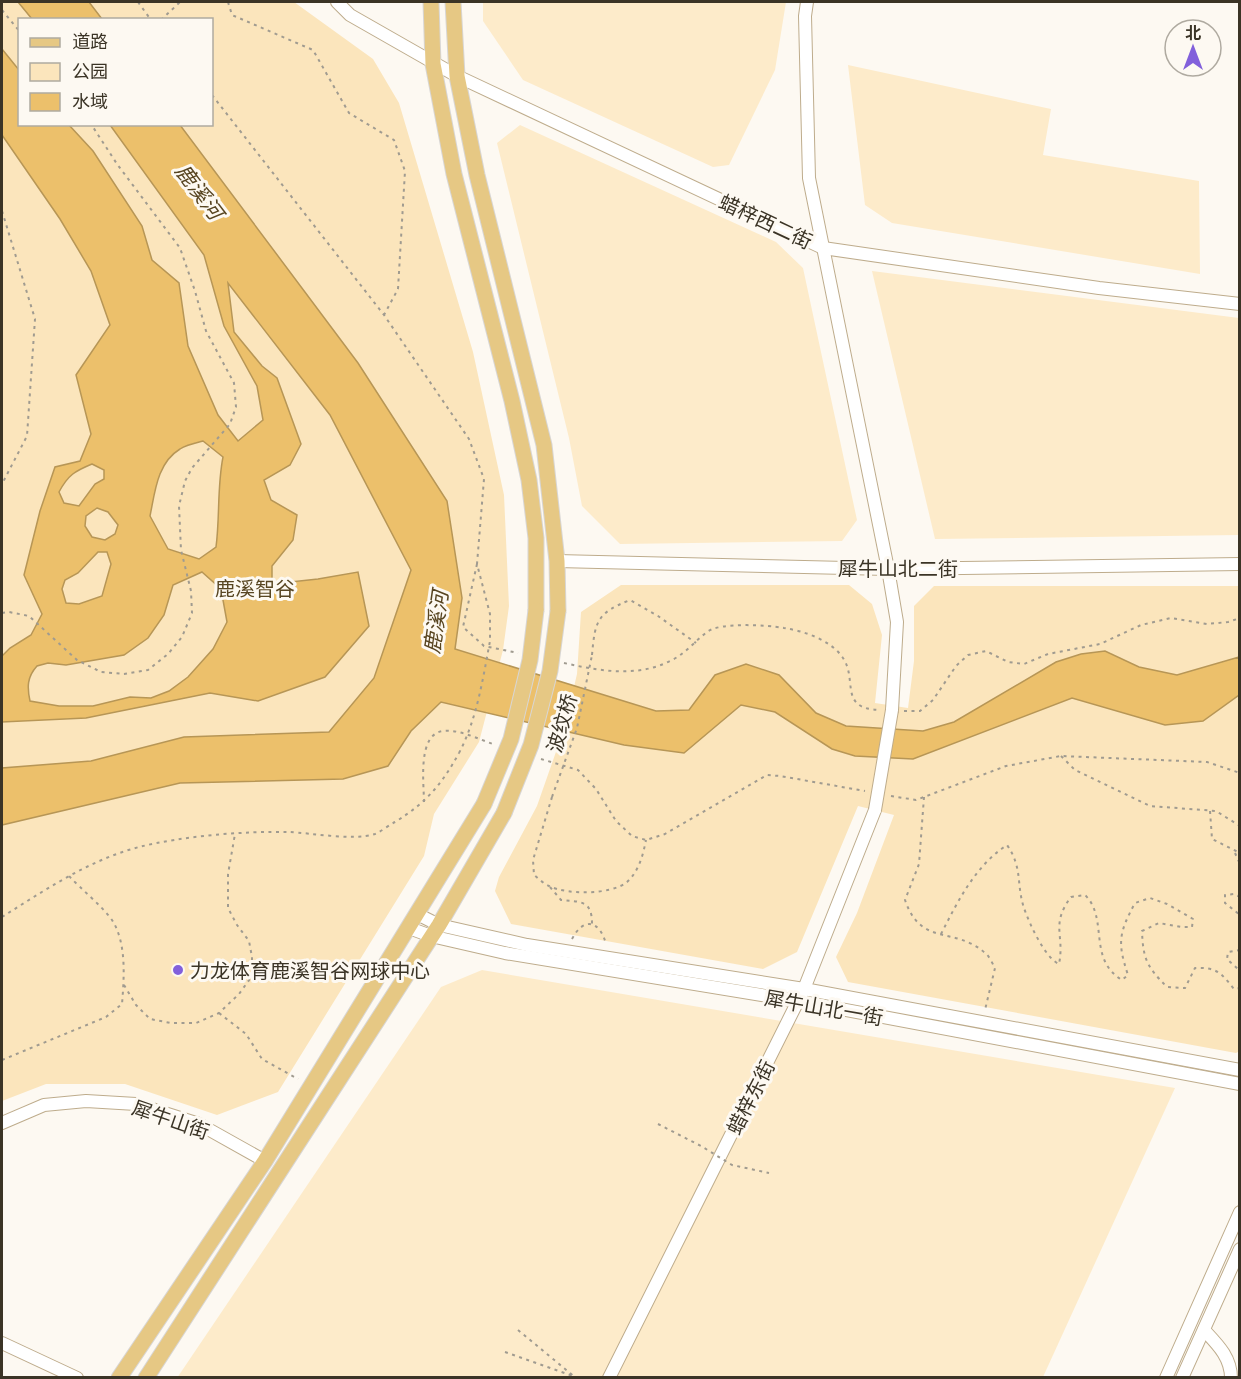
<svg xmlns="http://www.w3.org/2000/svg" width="1241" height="1379" viewBox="0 0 1241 1379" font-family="Barlow,'Noto Sans SC',sans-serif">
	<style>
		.built { fill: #fdebca }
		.green { fill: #fbe5bc; fill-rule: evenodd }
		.water { fill: #ecc06b; stroke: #b79656; stroke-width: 1.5; fill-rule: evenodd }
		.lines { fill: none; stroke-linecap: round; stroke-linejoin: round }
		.minor-casing { stroke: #beac8c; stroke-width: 14 }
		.major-casing { stroke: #d8d6d4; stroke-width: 17 }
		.path { stroke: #a09b90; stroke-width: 2; stroke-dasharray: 3 4.5; stroke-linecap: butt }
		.minor { stroke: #fff; stroke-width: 12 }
		.major { stroke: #e6c884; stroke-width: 15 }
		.minor-bridge-casing { stroke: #beac8c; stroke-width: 14; stroke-linecap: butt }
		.major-bridge-casing { stroke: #d8d6d4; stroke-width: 17; stroke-linecap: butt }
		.path-bridge { stroke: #a09b90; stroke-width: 2; stroke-dasharray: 3 4.5; stroke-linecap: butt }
		.minor-bridge { stroke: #fff; stroke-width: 12 }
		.major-bridge { stroke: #e6c884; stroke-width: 15 }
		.poi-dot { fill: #8260db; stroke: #fdf9f2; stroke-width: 2 }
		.labels { text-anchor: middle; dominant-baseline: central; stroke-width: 6; stroke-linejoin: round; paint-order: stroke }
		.street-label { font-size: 20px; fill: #3b3426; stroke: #fdf9f2 }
		.park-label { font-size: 20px; fill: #584622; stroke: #fdf9f2 }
		.poi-label { font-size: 20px; fill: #3b3426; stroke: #fdf9f2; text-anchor: start }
		.water-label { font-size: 21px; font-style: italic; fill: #584521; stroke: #fdf9f2 }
	</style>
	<rect width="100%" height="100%" fill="#fdf9f2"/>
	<g class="built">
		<path d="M483,2h303l-11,68 -46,95 -16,2 -190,-87 -40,-59z"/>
		<path d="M848,65l203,44 -8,46 156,26 1,93 -308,-51 -27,-18z"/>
		<path d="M520,125l256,117 27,26 54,252 -15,21 -222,3 -38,-38 -13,-68 -72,-295z"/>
		<path d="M872,271l367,47v217l-304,4z"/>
		<path d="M482,970l693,118 -132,289 -866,1 264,-391z"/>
	</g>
	<g class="green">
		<path d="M2,2h292l79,57 26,44 74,249 31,143 5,111 -6,44 -24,92 -45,72 -10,42 -146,236 -61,23 -92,-31h-79l-44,17zM20,20h192v104h-192z"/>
		<path d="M621,585h228l23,19 10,31 -7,68 33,5 6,-47v-55l20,-20h305l1,465 -4,2 -388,-71 -12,-25 21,-44 37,-98 -36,-9 -61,146 -34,17 -252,-45 -16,-33 4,-14 38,-71 27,-77 13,-55 4,-62z"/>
	</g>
	<g class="water">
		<path d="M18,2h71l13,17h-70z"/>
		<path d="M2,49l17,21 1,54 49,1 24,26 49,75 10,34 27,23 9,63 30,69 20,26 25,-21 -6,-34 -33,-60 -20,-71 -94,-130h70l178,238 89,138 15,97 -7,51 201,62 33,-1 26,-35 31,-11 33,11 37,38 30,13 77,5 31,-9 102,-60 25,-8 24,-3 34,16 38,8 62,-18v38l-36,26 -38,4 -93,-27 -159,61 -58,-3 -23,-7 -57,-37 -34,-7 -57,48 -60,-8 -183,-43 -30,29 -23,35 -45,13 -163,4 -178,42v-57l89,-7 93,-24 145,-5 45,-54 37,-108 -81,-155 -102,-132 6,49 28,34 15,12 24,66 -11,21 -26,15 7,20 26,15 -4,25 -21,26v18l46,-5 40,-7 11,54 -44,51 -67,24 -48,-8 -124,25 -84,4v-66l8,-8 21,-13 11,-21 -18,-39 16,-64 15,-44 25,-6 11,-27 -15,-59 34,-50 -19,-54 -31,-52 -58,-84zM203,441l20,16c-6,30 -3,60 -7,90l-17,12 -31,-10 -18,-33c5,-24 7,-53 30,-67 6,-4 15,-6 23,-8zM92,464l12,6v9l-9,5 -16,22 -15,-3 -5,-11c9,-17 16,-21 33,-28zM97,508l11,4 10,13 -3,9 -10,6 -13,-3 -7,-11 1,-10zM98,552h9l4,12 -9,32 -23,8 -13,-1 -4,-14 3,-9 13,-7zM202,572l19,17 6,33 -14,27 -25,28 -19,14 -18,7 -21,-1 -37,9h-34l-29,-5c-3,-14 -3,-24 7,-35l11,-3 18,2 58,-10 24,-17 16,-23 9,-30z"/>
	</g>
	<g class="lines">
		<g class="minor-casing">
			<g id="minor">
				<path d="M337,2l13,13 107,61 366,172 276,40 141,16"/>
				<path d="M807,2l-2,14 4,162 79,391 9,53 -5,88"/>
				<path d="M557,561l331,8 352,-5"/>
				<path d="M417,914l22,11 88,20 277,44 436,81"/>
				<path d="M409,928l22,8 74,17 293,48 442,83"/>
				<path d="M2,1123l42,-18 42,-4 50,3 63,20 66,37"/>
				<path d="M1204,1330c13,14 27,27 27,48"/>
				<path d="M2,1343l75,35"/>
				<path d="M609,1378l195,-389 71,-179"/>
				<path d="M1166,1378l74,-166"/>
				<path d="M1182,1378l58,-129"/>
			</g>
		</g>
		<g class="major-casing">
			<g id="major">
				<path d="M431,2l2,62 21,110 58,227 17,79 7,58v72"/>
				<path d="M453,2l4,74 20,99 67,270 13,116 1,50"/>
				<path d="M119,1378l146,-217 219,-357"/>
				<path d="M146,1378l293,-453 65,-112"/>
			</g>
		</g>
		<g class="path">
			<path d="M138,2l13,18"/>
			<path d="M228,2l4,13 81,35 36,63 45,27 11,31 -7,118 -14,26"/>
			<path d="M2,10l18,22"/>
			<path d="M161,20l19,-18"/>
			<path d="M212,95l172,220 85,124 15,40 -7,85 13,50v27"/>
			<path d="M2,211l33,108 -8,117 -25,48"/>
			<path d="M477,564l-14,63 21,19 34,7"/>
			<path d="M2,613l7,-1 20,4 48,44 24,12 23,2 24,-4 20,-16 14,-17 10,-24 -1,-22 -10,-41 -2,-44 6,-25 7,-13 38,-44 6,-17 -2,-24 -28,-52 -11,-40 -15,-43 -63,-84 -26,-40"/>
			<path d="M592,655c3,-34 5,-42 38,-55l28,16 38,27"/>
			<path d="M564,663c36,8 74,15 108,-3 14,-7 23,-19 35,-28 12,-10 61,-7 77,-4 20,3 47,12 59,30 15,22 -5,51 37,52"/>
			<path d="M904,711h16l13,-11 23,-34 12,-11 18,-4 22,11 16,2 24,-10 52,-10 41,-19 30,-7 36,6 21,-2 12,-4"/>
			<path d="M1061,756l14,14 75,36 66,5 24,15"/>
			<path d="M541,759l37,11 18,19 20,32 16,15 14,4 19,-6 102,-59 13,1 85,15"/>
			<path d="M891,796l25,4 90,-34 55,-10 146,6 33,11"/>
			<path d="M552,797l-19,63 1,15c5,4 10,9 15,11 18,9 62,9 78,-4 12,-11 16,-27 19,-42"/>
			<path d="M924,797l-5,67 -14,36c16,47 48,26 79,52 5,3 8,11 11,16l-10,42"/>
			<path d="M424,802c0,-18 -7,-68 19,-71 16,-2 35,8 50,13"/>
			<path d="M1210,811l2,28 28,14"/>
			<path d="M1235,853l5,11"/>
			<path d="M550,887l11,13c20,2 31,0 31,24"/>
			<path d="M1240,897l-6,-3 -9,1v8l15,12"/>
			<path d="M2,917c43,-27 87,-57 137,-70 44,-11 104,-16 150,-15 23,1 65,9 86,2 7,-3 14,-9 20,-12 31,-19 47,-38 64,-69"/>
			<path d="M941,934c17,-33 34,-68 66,-89 16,23 9,39 17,63 5,15 21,50 35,56 6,-29 -9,-39 12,-67l14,-2c24,23 2,64 37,85l6,-5c-11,-33 -9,-42 7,-72l15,-5 17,6 26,15 -1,8h-11l-22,-4 -17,8c1,28 5,36 25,56l18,1 10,-20c22,-1 26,5 39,21l6,-1"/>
			<path d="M572,939c12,-23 28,-18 34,5"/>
			<path d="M1240,950l-12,2 -1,7 13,12"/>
			<path d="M124,985l12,20 14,14 21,4h25l23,-10 20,-19 13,-18v-19l-3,-16 -12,-16 -9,-17v-34l7,-40"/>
			<path d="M219,1013l27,21 16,25 36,20"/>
			<path d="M2,1060l104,-43 16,-13c2,-25 5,-61 -10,-84 -10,-14 -31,-31 -43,-44"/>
			<path d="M518,1330l58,48"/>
			<path d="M505,1352l68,24"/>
		</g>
		<use href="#minor" class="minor"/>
		<use href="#major" class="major"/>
		<g class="minor-bridge-casing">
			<path id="minor-bridge" d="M875,810l17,-100"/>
		</g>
		<g class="major-bridge-casing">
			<g id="major-bridge">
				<path d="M484,804l27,-65 19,-79 6,-50"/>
				<path d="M504,813l27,-68 19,-74 8,-60"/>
			</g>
		</g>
		<g class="path-bridge">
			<path d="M459,753c18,-34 24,-75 31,-112"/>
			<path d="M552,797l25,-69 15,-73"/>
			<path d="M658,1124l43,22 31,19 37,8"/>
		</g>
		<use href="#minor-bridge" class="minor-bridge"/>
		<use href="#major-bridge" class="major-bridge"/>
	</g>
	<circle class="poi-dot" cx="178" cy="970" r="6"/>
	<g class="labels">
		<g class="street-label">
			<text transform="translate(766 221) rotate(25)">蜡梓西二街</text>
			<text x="898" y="568">犀牛山北二街</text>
			<text transform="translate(561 723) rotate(-74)">波纹桥</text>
			<text transform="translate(824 1007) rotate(10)">犀牛山北一街</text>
			<text transform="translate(750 1097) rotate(-63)">蜡梓东街</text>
			<text transform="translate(171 1119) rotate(19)">犀牛山街</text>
		</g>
		<g class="park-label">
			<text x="255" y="588">鹿溪智谷</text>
		</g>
		<g class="poi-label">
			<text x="190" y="970">力龙体育鹿溪智谷网球中心</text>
		</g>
		<g class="water-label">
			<text transform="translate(200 191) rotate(53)">鹿溪河</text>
			<text transform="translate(435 622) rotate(-82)">鹿溪河</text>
		</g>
	</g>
	<rect width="1241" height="1379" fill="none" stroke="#3b3426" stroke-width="6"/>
	<rect x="18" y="18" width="195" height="108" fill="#fdf9f2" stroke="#afaaa0" stroke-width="1.5"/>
	<rect x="30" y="38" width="30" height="9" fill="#e6c884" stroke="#afaaa0" stroke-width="1.5"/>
	<text x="72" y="48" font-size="18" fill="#3b3426">道路</text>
	<rect x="30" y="63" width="30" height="18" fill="#fbe5bc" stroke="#afaaa0" stroke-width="1.5"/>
	<text x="72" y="78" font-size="18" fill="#3b3426">公园</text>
	<rect x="30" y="93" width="30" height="18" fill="#ecc06b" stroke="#afaaa0" stroke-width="1.5"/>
	<text x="72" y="108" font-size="18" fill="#3b3426">水域</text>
	<g transform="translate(1193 48)"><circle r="28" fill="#fdf9f2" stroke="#afaaa0" stroke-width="1.5"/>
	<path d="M0-4.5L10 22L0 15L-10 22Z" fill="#8260db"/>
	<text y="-9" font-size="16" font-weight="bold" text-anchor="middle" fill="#3b3426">北</text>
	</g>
</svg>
